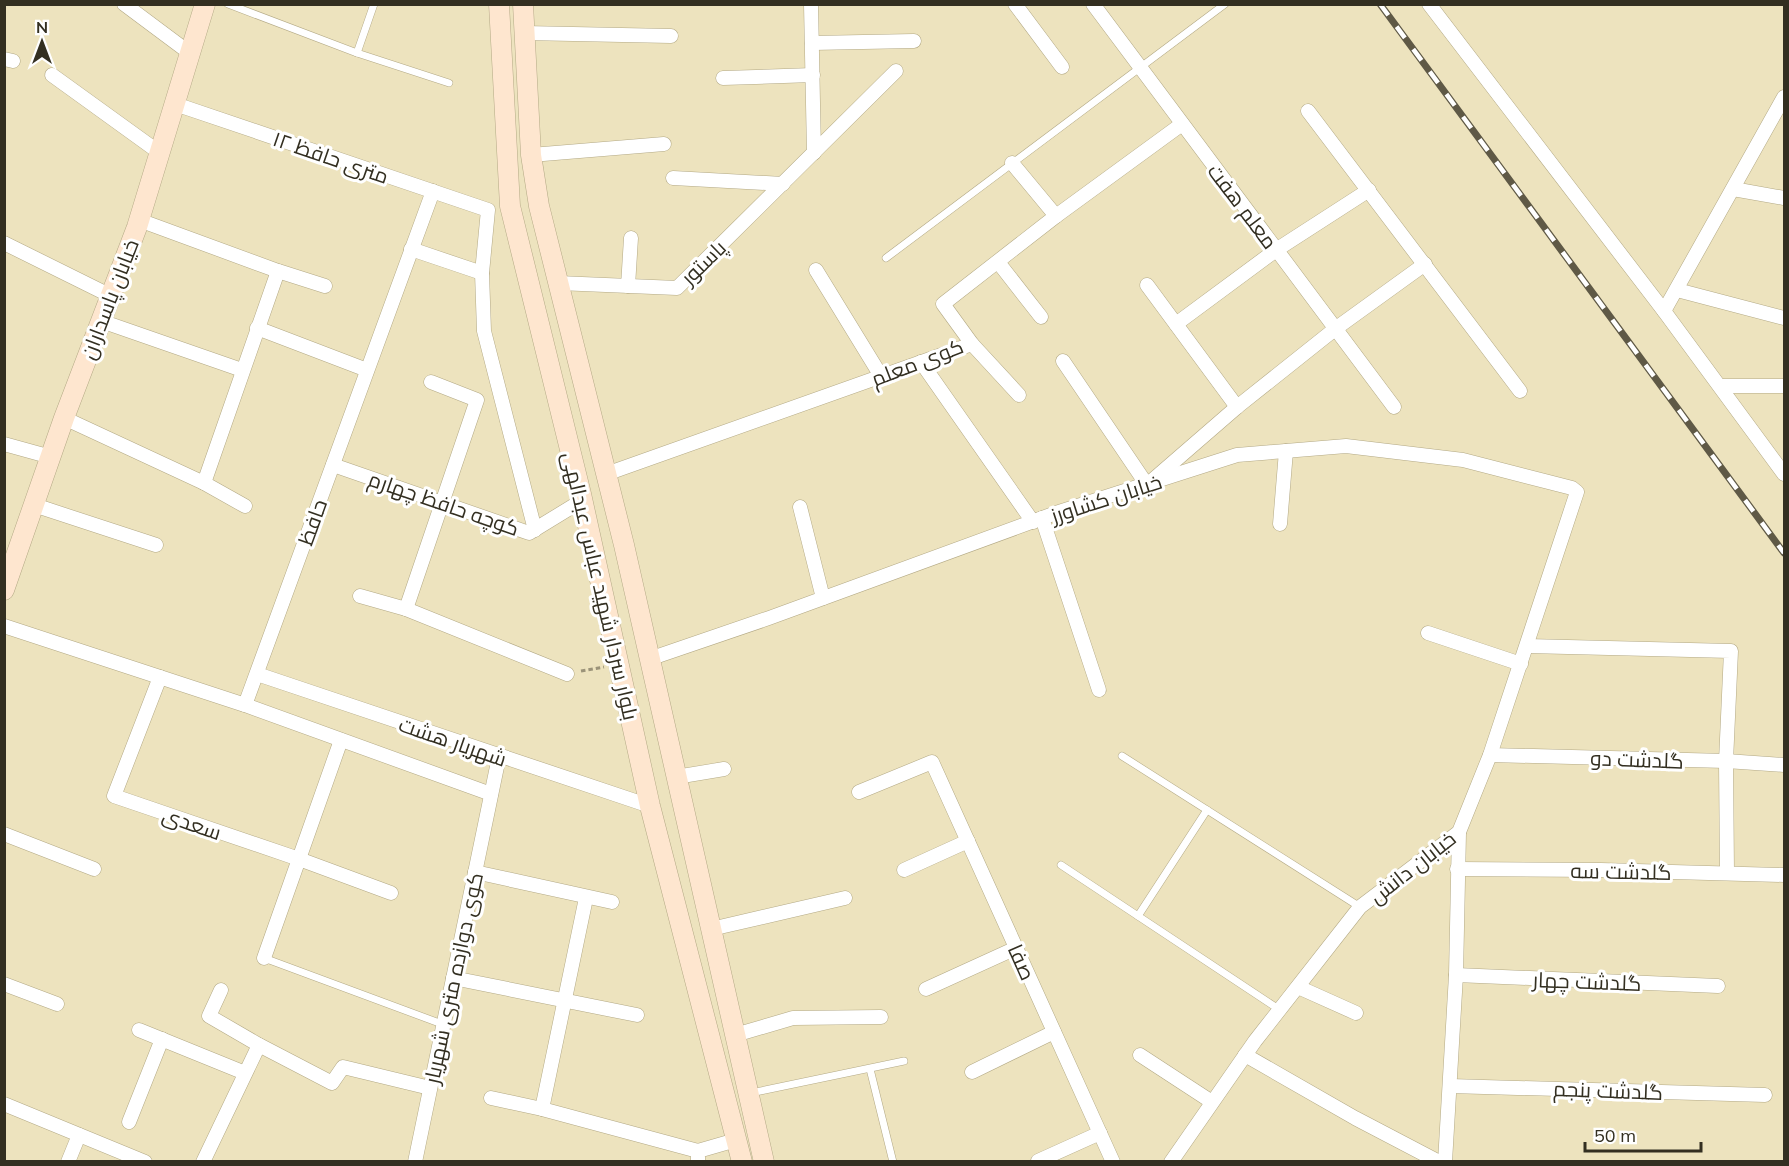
<svg xmlns="http://www.w3.org/2000/svg" width="1789" height="1166" viewBox="0 0 1789 1166" font-family="Mulish,Cairo,sans-serif">
	<style>
		.lines { fill: none; stroke-linecap: round; stroke-linejoin: round }
		.lane-casing { stroke: #b3a985; stroke-width: 8 }
		.street-casing { stroke: #b3a985; stroke-width: 15 }
		.secondary-casing { stroke: #b3a985; stroke-width: 21 }
		.path { stroke: #9b9379; stroke-width: 3; stroke-dasharray: 4.5 3; stroke-linecap: butt }
		.lane { stroke: #fff; stroke-width: 7 }
		.street { stroke: #fff; stroke-width: 14 }
		.secondary { stroke: #fee6cf; stroke-width: 20 }
		.rail-casing { stroke: #5f5946; stroke-width: 7 }
		.rail { stroke: #fff; stroke-width: 4.5; stroke-dasharray: 14; stroke-linecap: butt }
		.labels { text-anchor: middle; dominant-baseline: central; stroke-width: 6; stroke-linejoin: round; paint-order: stroke }
		.street-label { font-size: 21px; fill: #332f21; stroke: #fff }
	</style>
	<rect width="100%" height="100%" fill="#ede3be"/>
	<g class="lines">
		<g class="lane-casing">
			<g id="lane">
				<path d="M228,4l129,49 92,30"/>
				<path d="M357,53l17,-49"/>
				<path d="M886,258l339,-254"/>
				<path d="M1122,756l238,151"/>
				<path d="M1061,865l219,145"/>
				<path d="M1138,916l69,-106"/>
				<path d="M264,958l178,66"/>
				<path d="M870,1069l23,93"/>
				<path d="M751,1093l153,-32"/>
			</g>
		</g>
		<g class="street-casing">
			<g id="street">
				<path d="M124,4l67,50"/>
				<path d="M811,4l3,149"/>
				<path d="M1015,4l47,63"/>
				<path d="M1093,4l301,403"/>
				<path d="M1429,4l235,307 120,163"/>
				<path d="M524,33l147,3"/>
				<path d="M812,43l102,-2"/>
				<path d="M4,59l9,2"/>
				<path d="M52,75l108,78"/>
				<path d="M723,78l90,-3"/>
				<path d="M175,104l313,106 -6,63 2,58 51,199"/>
				<path d="M1308,111l212,280"/>
				<path d="M531,155l133,-11"/>
				<path d="M1012,163l44,53"/>
				<path d="M673,178l110,6"/>
				<path d="M1733,189l51,9"/>
				<path d="M139,220l139,51 47,15"/>
				<path d="M4,243l107,53"/>
				<path d="M411,249l71,24"/>
				<path d="M998,262l43,55"/>
				<path d="M816,270l65,106"/>
				<path d="M558,283l119,5 219,-217"/>
				<path d="M1147,285l90,122"/>
				<path d="M628,286l3,-48"/>
				<path d="M1677,290l107,28"/>
				<path d="M1664,311l120,-214"/>
				<path d="M101,321l141,49"/>
				<path d="M1176,324l100,-74 93,-60"/>
				<path d="M257,328l110,42"/>
				<path d="M972,344l47,51"/>
				<path d="M1063,361l84,124 90,-78 98,-78 90,-65"/>
				<path d="M921,362l112,160"/>
				<path d="M1721,386h63"/>
				<path d="M64,418l140,65 41,23"/>
				<path d="M4,444l47,13"/>
				<path d="M333,465l196,68 54,-33"/>
				<path d="M606,474l366,-130 -29,-40 113,-88 126,-92"/>
				<path d="M204,483l74,-212"/>
				<path d="M34,505l122,40"/>
				<path d="M800,507l23,91"/>
				<path d="M1042,518l57,172"/>
				<path d="M1280,524l6,-73"/>
				<path d="M360,596l46,13 161,65"/>
				<path d="M406,609l71,-209 -46,-18"/>
				<path d="M4,626l241,79 246,89"/>
				<path d="M1428,633l93,31"/>
				<path d="M1527,646l204,5 -5,110 1,112"/>
				<path d="M649,659l120,-41 287,-105 181,-58 109,-9 117,14 109,28 5,4 -87,263 -31,77 -99,75 -105,134 -84,121"/>
				<path d="M257,674l393,132"/>
				<path d="M160,677l-46,119 185,63 92,34"/>
				<path d="M245,705l188,-514"/>
				<path d="M1490,755l236,6 58,4"/>
				<path d="M676,777l48,-8"/>
				<path d="M859,792l73,-30 181,400"/>
				<path d="M4,834l90,35"/>
				<path d="M1457,869l144,1 183,5"/>
				<path d="M904,870l64,-29"/>
				<path d="M475,872l137,30"/>
				<path d="M711,929l134,-31"/>
				<path d="M264,958l77,-218"/>
				<path d="M1456,975l262,11"/>
				<path d="M453,978l184,37"/>
				<path d="M4,984l53,20"/>
				<path d="M1298,987l58,26"/>
				<path d="M926,989l90,-41"/>
				<path d="M221,990l-12,26 50,29 73,38 11,-16 87,21"/>
				<path d="M139,1030l106,43"/>
				<path d="M735,1035l58,-17 88,-1"/>
				<path d="M1140,1055l72,47"/>
				<path d="M1245,1055l110,63 84,44"/>
				<path d="M972,1072l82,-40"/>
				<path d="M1450,1086l315,9"/>
				<path d="M491,1098l51,11 156,42"/>
				<path d="M4,1104l141,58"/>
				<path d="M542,1109l44,-211"/>
				<path d="M129,1122l33,-83"/>
				<path d="M1038,1161l62,-28"/>
				<path d="M68,1162l11,-27"/>
				<path d="M203,1162l56,-117"/>
				<path d="M415,1162l84,-405"/>
				<path d="M698,1162v-11l38,-11"/>
				<path d="M1445,1162l11,-187 3,-143"/>
			</g>
		</g>
		<g class="secondary-casing">
			<g id="secondary">
				<path d="M499,4l11,202 71,288 69,312 92,356"/>
				<path d="M523,4l8,151 8,51 85,339 140,617"/>
				<path d="M4,590l60,-172 73,-191 68,-223"/>
			</g>
		</g>
		<path class="path" d="M581,671l23,-4"/>
		<use href="#lane" class="lane"/>
		<use href="#street" class="street"/>
		<use href="#secondary" class="secondary"/>
		<g class="rail-casing">
			<path id="rail" d="M1380,4l404,549"/>
		</g>
		<use href="#rail" class="rail"/>
	</g>
	<g class="labels">
		<g class="street-label">
			<text transform="translate(331 157) rotate(19)">۱۲ متری حافظ</text>
			<text transform="translate(1243 206) rotate(53)">معلم هفت</text>
			<text transform="translate(703 262) rotate(-44)">پاستور</text>
			<text transform="translate(109 299) rotate(-69)">خیابان پاسداران</text>
			<text transform="translate(917 362) rotate(-21)">کوی معلم</text>
			<text transform="translate(1106 498) rotate(-18)">خیابان کشاورز</text>
			<text transform="translate(444 503) rotate(19)">کوچه حافظ چهارم</text>
			<text transform="translate(312 522) rotate(-70)">حافظ</text>
			<text transform="translate(601 586) rotate(77)">بلوار سردار شهید عباس عبدالهی</text>
			<text transform="translate(453 741) rotate(19)">شهریار هشت</text>
			<text transform="translate(1637 759) rotate(2)">گلدشت دو</text>
			<text transform="translate(192 823) rotate(19)">سعدی</text>
			<text transform="translate(1412 867) rotate(-38)">خیابان دانش</text>
			<text transform="translate(1621 871) rotate(1)">گلدشت سه</text>
			<text transform="translate(1022 962) rotate(66)">صفا</text>
			<text transform="translate(453 978) rotate(-78)">کوی دوازده متری شهریار</text>
			<text transform="translate(1587 981) rotate(2)">گلدشت چهار</text>
			<text transform="translate(1608 1090) rotate(2)">گلدشت پنجم</text>
		</g>
	</g>
	<rect width="1789" height="1166" fill="none" stroke="#332f21" stroke-width="12"/>
	<g transform="translate(42 42)" stroke="#ffffff" stroke-width="4.5" paint-order="stroke">
	<path d="M0-4.5L10 22L0 15L-10 22Z" fill="#332f21"/>
	<text y="-9" font-size="16" font-weight="bold" text-anchor="middle" fill="#332f21">N</text>
	</g>
	<path d="M1585 1142v9h116v-9" fill="none" stroke="#332f21" stroke-width="3"/>
	<text x="1594" y="1142" font-size="18" fill="#332f21" stroke="#ffffff" stroke-width="4.5" paint-order="stroke">50 m</text>
</svg>
